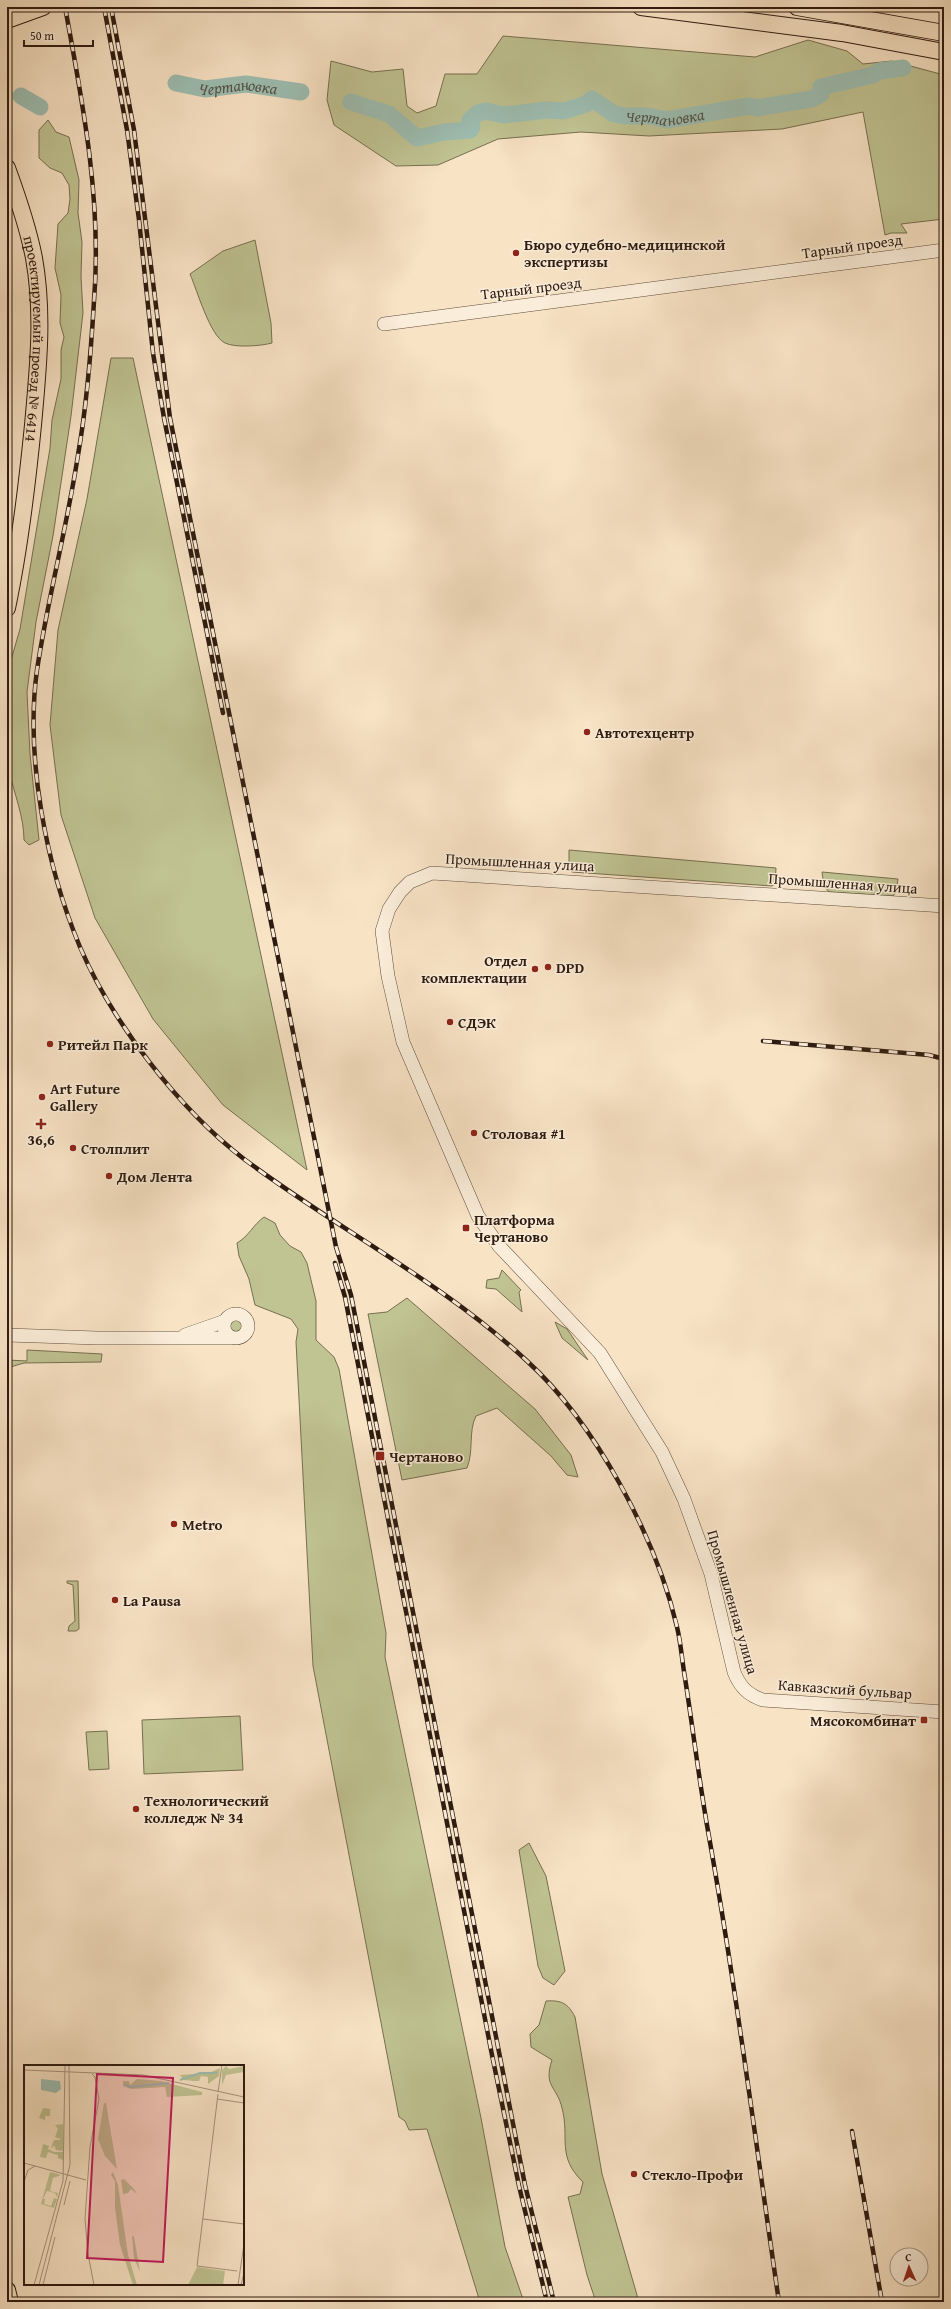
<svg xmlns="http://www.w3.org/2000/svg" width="951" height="2309" viewBox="0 0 951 2309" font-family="'Gentium Book Plus',serif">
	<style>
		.green { fill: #c0c392; stroke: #776f51 }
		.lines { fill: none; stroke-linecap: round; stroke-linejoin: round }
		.river { stroke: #9dbeb2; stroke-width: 17 }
		.minor-casing { stroke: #604d3d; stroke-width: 14 }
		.major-casing { stroke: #2e1b10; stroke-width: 18 }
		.minor { stroke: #faedd9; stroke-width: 13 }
		.major { stroke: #f8e3c5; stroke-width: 16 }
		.rail-casing { stroke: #2e1b10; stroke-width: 4.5 }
		.rail { stroke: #faedd9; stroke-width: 3; stroke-dasharray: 9; stroke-linecap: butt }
		.poi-dot { fill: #8f2418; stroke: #faedd9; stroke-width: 1.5 }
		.labels { text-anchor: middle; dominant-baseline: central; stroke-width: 3; stroke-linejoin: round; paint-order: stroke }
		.poi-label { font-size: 15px; font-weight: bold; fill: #2e1b10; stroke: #faedd9; text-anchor: start }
		.street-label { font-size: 15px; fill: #2e1b10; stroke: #faedd9 }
		.water-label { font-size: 16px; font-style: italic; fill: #555449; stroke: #faedd9 }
		.inset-river { fill: none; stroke: #9dbeb2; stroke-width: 2 }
		.inset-road { fill: none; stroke: #a7937d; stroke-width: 1 }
		.view { fill: #c2185b; fill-opacity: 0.15; stroke: #c2185b; stroke-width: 2 }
		.inset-edge { fill: none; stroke: #2e1b10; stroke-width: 2 }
	</style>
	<rect width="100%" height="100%" fill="#f8e3c5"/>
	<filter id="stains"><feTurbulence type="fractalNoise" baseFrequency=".005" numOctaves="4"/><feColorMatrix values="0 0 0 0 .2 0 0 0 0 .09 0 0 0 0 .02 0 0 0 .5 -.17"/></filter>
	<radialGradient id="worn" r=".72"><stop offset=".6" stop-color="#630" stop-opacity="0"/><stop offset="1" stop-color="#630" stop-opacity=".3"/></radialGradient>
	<g class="green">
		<path d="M503,36l252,21 53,-17 39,11 16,13 29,-3 52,14v144l-43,5 6,9h-16l-6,2 -22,-123 -81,17 -133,7 -68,-4 -83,7 -60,26 -42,1 -62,-41 -7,-25 4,-39 41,11 31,-3 4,37 10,7 19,-7 9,-32h32z"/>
		<path d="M48,120l8,12 13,5 10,43 -1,33 4,29 -1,34 2,37 -12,103 -18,120 -17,86 -9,70 3,62 9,86 -10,5 -5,-5c0,-24 -10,-46 -15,-70 -4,-19 -2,-41 1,-59l-3,-4v-33l13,-45 30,-181 2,-28 9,-41v-29l3,-13 -4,-14 1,-28 -6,-27 3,-44 10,-11 2,-14 -1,-14 -7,-12 -12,-5 -11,-10v-28z"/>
		<path d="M255,240l16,83 1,20c-11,3 -37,5 -47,0 -15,-7 -28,-53 -35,-69l33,-23z"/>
		<path d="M111,358h22l174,812 -84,-65 -70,-86 -58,-101 -34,-103 -11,-90 8,-95 29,-131z"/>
		<path d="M569,850l207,18 -1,16 -3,2 -200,-14 -3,-3z"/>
		<path d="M822,872l76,7 -2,13 -3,4 -64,-4 -5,-6z"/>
		<path d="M264,1217l11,6 5,12 10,11 11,6 6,11 9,38v39l18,17 5,12 47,264 -1,24 96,461 24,129 19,55h-44l-53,-173 -18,1 -4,-9 -6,-4 -86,-451 -17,-324 2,-13 -7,-10 -36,-14 -6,-26 -10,-23 -2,-13c12,-7 16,-18 27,-26z"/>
		<path d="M502,1270l19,20 -2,2 3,20 -26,-23 -10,-1 1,-8 12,-2z"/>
		<path d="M407,1298l128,111 36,46 7,22 -11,-2 -16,-19 -54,-48 -21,8c-8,16 -2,35 -9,52l-65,12 -34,-166 19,-2z"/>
		<circle cx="236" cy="1326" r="8"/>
		<path d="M555,1322l12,7 21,31 -26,-22z"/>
		<path d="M27,1350l75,4 -1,8 -77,1 -17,5v-8l20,1z"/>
		<path d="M67,1581h11l1,48 -3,2h-8l1,-5 6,-5 -2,-36 -6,-2z"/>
		<path d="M240,1716l3,54 -99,4 -2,-54z"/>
		<path d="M107,1731l2,38 -20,1 -3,-38z"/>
		<path d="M529,1843l17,33 19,95 -11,14 -11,-7 -5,-12 -19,-116z"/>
		<path d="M546,2001c15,-1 22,2 29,16l27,157 37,128h-43l-9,-27 -19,-78 12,-3 3,-12c-27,-26 -13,-44 -21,-74 -5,-22 -19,-21 -10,-48l-21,-13 -1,-13 9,-9z"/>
	</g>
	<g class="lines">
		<g class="river">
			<path id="s1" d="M176,83l29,6 41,-5 55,8"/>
			<path d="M21,96l19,11"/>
			<path id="s2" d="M351,102l38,12 28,24 27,-6 26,-2 2,-3 -2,-7 8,-7 8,-2 18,4 43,-5 17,1 22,-7 6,-5 22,15 11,2h23l19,4 82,-14 8,2 55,-9 9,-5v-7l52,-12 6,-4 24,-3"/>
		</g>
		<g class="minor-casing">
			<g id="minor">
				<path d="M384,324l560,-74"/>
				<path d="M944,906l-512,-33 -22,9 -10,10 -11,17 -7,22 6,45 15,66 75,174 21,30 101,107 62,99 22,47 27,75 23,98c6,15 14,23 29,28l181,12"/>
				<circle cx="236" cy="1326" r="12"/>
				<path d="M7,1335l90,3h135"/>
				<path d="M185,1335l40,-14"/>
			</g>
		</g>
		<g class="major-casing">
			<g id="major">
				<path d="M641,7l201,26 102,19"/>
				<path d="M797,7l147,26"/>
				<path d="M7,20l36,-13"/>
				<path id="s3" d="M7,168c11,30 21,59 27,90 10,56 4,111 -1,167 -6,61 -13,122 -26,183"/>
				<path d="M7,2290l3,12"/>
			</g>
		</g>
		<use href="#minor" class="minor"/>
		<use href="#major" class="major"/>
		<g class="rail-casing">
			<g id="rail">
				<path d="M65,7c18,97 37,195 29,294 -3,51 -7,103 -16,154 -11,72 -30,142 -41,215 -12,87 9,196 43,277 32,75 99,162 164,212 92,69 198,123 283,202 68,62 129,176 150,266 4,16 5,34 8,51 8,51 14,102 23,153 28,156 48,314 71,471"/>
				<path d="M104,7l23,123 12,90 14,133 11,65 59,295"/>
				<path d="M111,7l23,123 36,288 166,829 15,48 174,890 29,117"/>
				<path d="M763,1041l166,14 15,4"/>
				<path d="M335,1263l10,34 147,758 27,131 28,116"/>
				<path d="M852,2131l30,171"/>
			</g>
		</g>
		<use href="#rail" class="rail"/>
	</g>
	<g class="poi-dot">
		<circle cx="516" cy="253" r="4"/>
		<circle cx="587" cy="732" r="4"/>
		<circle cx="548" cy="967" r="4"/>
		<circle cx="535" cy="969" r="4"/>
		<circle cx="450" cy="1022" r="4"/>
		<circle cx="50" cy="1044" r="4"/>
		<circle cx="42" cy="1097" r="4"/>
		<path d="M39 1118h4v4h4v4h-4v4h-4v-4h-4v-4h4z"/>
		<circle cx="474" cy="1133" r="4"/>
		<circle cx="73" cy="1148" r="4"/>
		<circle cx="109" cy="1176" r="4"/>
		<rect x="462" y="1224" width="8" height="8" rx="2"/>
		<rect x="375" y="1451" width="10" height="10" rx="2"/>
		<circle cx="174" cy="1524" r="4"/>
		<circle cx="115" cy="1600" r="4"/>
		<rect x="920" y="1716" width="8" height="8" rx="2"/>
		<circle cx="136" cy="1809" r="4"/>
		<circle cx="634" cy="2174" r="4"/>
	</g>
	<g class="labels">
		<g class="poi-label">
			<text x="524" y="244">Бюро судебно-медицинской<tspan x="524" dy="17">экспертизы</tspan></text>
			<text x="595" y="732">Автотехцентр</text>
			<text x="527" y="960" text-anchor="end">Отдел<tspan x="527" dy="17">комплектации</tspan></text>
			<text x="556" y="967">DPD</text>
			<text x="458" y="1022">СДЭК</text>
			<text x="58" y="1044">Ритейл Парк</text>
			<text x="50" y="1088">Art Future<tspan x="50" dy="17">Gallery</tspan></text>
			<text x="482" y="1133">Столовая #1</text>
			<text x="41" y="1139" text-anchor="middle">36,6</text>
			<text x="81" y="1148">Столплит</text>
			<text x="117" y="1176">Дом Лента</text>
			<text x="474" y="1219">Платформа<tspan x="474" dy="17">Чертаново</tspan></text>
			<text x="389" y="1456">Чертаново</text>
			<text x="182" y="1524">Metro</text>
			<text x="123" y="1600">La Pausa</text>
			<text x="916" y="1720" text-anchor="end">Мясокомбинат</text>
			<text x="144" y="1800">Технологический<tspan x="144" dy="17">колледж № 34</tspan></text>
			<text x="642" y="2174">Стекло-Профи</text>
		</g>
		<g class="street-label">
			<text transform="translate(852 246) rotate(-8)">Тарный проезд</text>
			<text transform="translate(531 288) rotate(-7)">Тарный проезд</text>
			<text stroke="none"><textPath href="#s3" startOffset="175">проектируемый проезд № 6414</textPath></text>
			<text transform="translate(520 862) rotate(3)">Промышленная улица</text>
			<text transform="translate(843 883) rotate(4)">Промышленная улица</text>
			<text transform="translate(733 1602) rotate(74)">Промышленная улица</text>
			<text transform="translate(845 1689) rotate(4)">Кавказский бульвар</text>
		</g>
		<g class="water-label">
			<text stroke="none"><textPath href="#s1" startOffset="63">Чертановка</textPath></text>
			<text stroke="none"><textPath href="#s2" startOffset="348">Чертановка</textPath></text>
		</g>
	</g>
	<g transform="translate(24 2065)">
		<rect width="220" height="220" fill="#f8e3c5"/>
		<path d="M202,1l3,3 15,-3v6l-18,3 -4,10v-15zM196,3l-1,8 -11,8v-7l-7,-1 -2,5h-5l-10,-1 -4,-5 29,-2zM113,14l24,2 41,11v3l-35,2 -2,-10 -34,2 -8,-3v-5h6l1,4zM80,38h2l11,66 -12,-13 -7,-17zM19,43l7,1v7h-5v4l-6,-2zM39,59v27l-7,-1 -2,-5 -1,2 -2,1 3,-8h6l1,-4 -1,3 -5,-2 3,-8 -3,-4zM19,79l6,2 -1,3 6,3h9v8l-5,-2v-3l-10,-3 -2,6 -6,-1zM26,107l11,3 -8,3 -3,13 8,2 -1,4 -2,-4 -8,-2 -4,8h2l-1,5 7,2 3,-8 3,1 -3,9 -13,-4zM89,107l5,13 10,70 9,30h-4l-13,-40 -5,-37v-27l-4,-6zM100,114l10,10 3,5 -6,-5 -3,4 -5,1 -2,-14zM108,171l2,1 6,35 -6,-14zM173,202l28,4 -2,14h-35z" fill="#c0c392"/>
		<path d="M17,14l19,2 1,8 -5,4 -15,-3z" fill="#9dbeb2"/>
		<path class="inset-river" d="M156,15l20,-7h17M101,19l5,3 39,-4"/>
		<path class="inset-road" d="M0,5l119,5 101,22M68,9l3,3 4,22 -9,48 -5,72 3,35 6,31M194,27l4,-27M194,29l-21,172 40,5M193,34l27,4M0,98l62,17M0,117l4,-12 7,-4M40,140l6,-24M179,154l41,5M10,220l29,-104 2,-116M15,220l31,-120 -1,-100M19,220l12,-48M214,220l6,-41M217,220l3,-12"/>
		<path class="view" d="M73,9l76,4 -10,184 -76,-4z"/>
		<rect width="220" height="220" class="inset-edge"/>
	</g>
	<rect width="951" height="2309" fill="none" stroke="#f8e3c5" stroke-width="24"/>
	<rect x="8" y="8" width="935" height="2293" fill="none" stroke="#2e1b10" stroke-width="2"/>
	<rect x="12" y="12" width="927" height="2285" fill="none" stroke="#2e1b10"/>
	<g transform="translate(909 2267) rotate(357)"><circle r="19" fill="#faedd9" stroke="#a89989"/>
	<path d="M0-3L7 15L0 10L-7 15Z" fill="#8f2418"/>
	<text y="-6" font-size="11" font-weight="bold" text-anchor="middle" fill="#2e1b10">С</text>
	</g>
	<path d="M24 40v6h69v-6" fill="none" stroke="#2e1b10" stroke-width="2"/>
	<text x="30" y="40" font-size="12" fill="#2e1b10" stroke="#faedd9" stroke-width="3" paint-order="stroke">50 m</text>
	<rect width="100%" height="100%" filter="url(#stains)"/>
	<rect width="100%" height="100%" fill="url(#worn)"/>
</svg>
